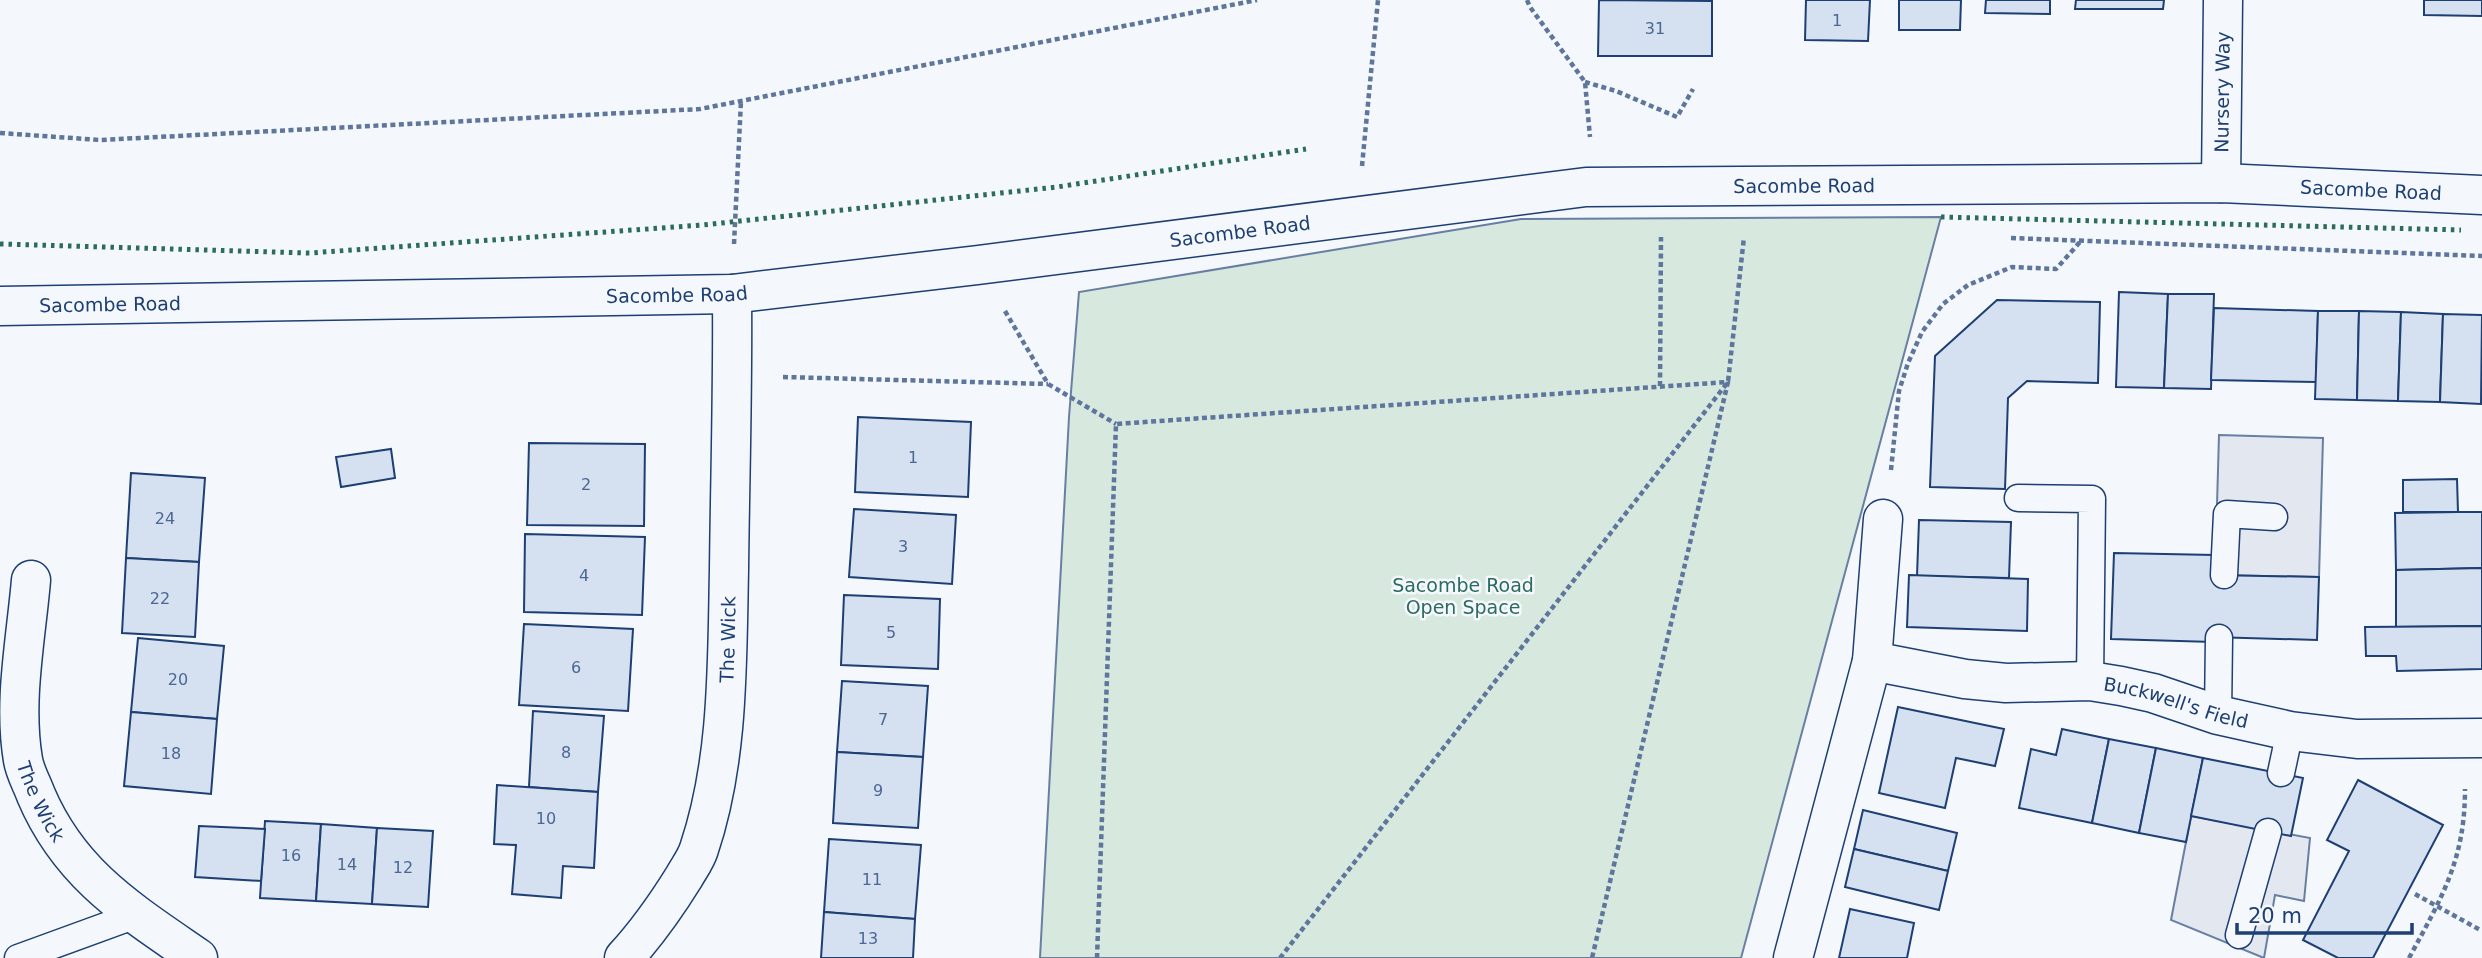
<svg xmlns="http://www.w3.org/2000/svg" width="2482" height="958" viewBox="0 0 2482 958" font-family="'DejaVu Sans',sans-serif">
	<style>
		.green { fill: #d7e8df; stroke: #687fa3; stroke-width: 2 }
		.parking { fill: #e3e8f0; stroke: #687fa3; stroke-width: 2 }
		.building { fill: #d5e0f0; stroke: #1d3f73; stroke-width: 2 }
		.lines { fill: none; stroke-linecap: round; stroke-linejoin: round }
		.lane-casing { stroke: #1d3f73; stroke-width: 29 }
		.street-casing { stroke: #1d3f73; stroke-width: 41 }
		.path { stroke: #5e769c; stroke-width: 4.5; stroke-dasharray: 5 3.5; stroke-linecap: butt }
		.lane { stroke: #f4f7fb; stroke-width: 26 }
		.street { stroke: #f4f7fb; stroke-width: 38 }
		.hedge { stroke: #2c6c60; stroke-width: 5; stroke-dasharray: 3.5 5; stroke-linecap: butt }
		.labels { text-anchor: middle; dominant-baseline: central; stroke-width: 5; stroke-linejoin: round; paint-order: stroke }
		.number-label { font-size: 16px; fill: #4b6792 }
		.street-label { font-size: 19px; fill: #1d3f73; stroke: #f4f7fb }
		.park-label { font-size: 19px; fill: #2c6c60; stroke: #f4f7fb }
	</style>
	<rect width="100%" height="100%" fill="#f4f7fb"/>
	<path class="green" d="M1941,217l-200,741h-701l29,-541 10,-125 442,-73z"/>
	<g class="parking">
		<path d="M2219,435l104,3 -4,139 -104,-2z"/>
		<path d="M2191,816l119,22 -6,63 -29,-6 -11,63 -93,-38z"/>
	</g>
	<g class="building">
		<path d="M1599,0l113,1v55h-114z"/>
		<path d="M1806,0h64l-2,41 -63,-1z"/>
		<path d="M1899,0h62l-1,30h-61z"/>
		<path d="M1986,0h64v14l-65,-1z"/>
		<path d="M2076,0h88l-1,9h-88z"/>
		<path d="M2424,0h58v16l-58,-1z"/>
		<path d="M2119,292l49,2 -4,94 -48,-1z"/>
		<path d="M2168,294h46l-3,95 -47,-1z"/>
		<path d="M1997,300l103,2 -2,81 -71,-2 -19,17 -3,91 -75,-2 5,-131z"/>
		<path d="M2214,308l104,3 -2,71 -105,-2z"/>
		<path d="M2318,311h41l-2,89 -42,-1z"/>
		<path d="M2359,311l42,1 -3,89 -41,-1z"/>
		<path d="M2401,312l42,2 -3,88 -42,-1z"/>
		<path d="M2443,314l39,1 -1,89 -41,-2z"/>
		<path d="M858,417l113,5 -3,75 -113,-5z"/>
		<path d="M529,443l116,1 -1,82 -117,-1z"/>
		<path d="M391,449l4,29 -54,9 -5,-30z"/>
		<path d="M131,473l74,5 -6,84 -73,-4z"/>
		<path d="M2457,479l1,33h-55v-32z"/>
		<path d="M854,509l102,6 -4,69 -103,-7z"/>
		<path d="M2458,512h24v56l-86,2 -1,-57z"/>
		<path d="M1919,520l92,2 -2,56 -92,-2z"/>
		<path d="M525,534l120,3 -3,78 -118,-3z"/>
		<path d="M2114,553l101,2v20l104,2 -2,63 -105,-3 1,5 -102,-3z"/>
		<path d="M126,558l73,4 -4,75 -73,-4z"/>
		<path d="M2482,568v58l-86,1v-57z"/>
		<path d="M1909,575l119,4 -1,52 -120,-4z"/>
		<path d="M844,595l96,4 -2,70 -97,-4z"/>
		<path d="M524,624l109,5 -5,82 -109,-6z"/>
		<path d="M2482,626v43l-85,2 -1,-15h-30l-1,-29z"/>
		<path d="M138,638l86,8 -7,73 -86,-7z"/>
		<path d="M842,681l86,5 -5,71 -86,-5z"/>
		<path d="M1898,707l106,22 -9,37 -39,-8 -11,50 -66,-15z"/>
		<path d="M533,711l71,5 -6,76 -69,-5z"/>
		<path d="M131,712l86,7 -6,75 -87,-8z"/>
		<path d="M2062,729l47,10 -17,84 -73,-15 12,-59 25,6z"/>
		<path d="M2109,739l47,9 -17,85 -47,-10z"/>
		<path d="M2156,748l47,10 -17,84 -47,-9z"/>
		<path d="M837,752l86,5 -5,71 -85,-5z"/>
		<path d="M2203,758l100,20 -12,58 -100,-20z"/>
		<path d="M2358,780l85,45 -70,133h-35l-35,-18 46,-89 -22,-11z"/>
		<path d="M497,785l101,7 -4,76 -31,-2 -2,32 -49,-4 4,-49 -22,-1z"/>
		<path d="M1863,810l94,23 -9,38 -94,-22z"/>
		<path d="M265,821l56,3 -5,77 -56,-3z"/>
		<path d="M321,824l56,4 -5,76 -56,-3z"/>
		<path d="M199,826l66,3 -4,52 -66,-4z"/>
		<path d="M377,828l56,3 -5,76 -56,-3z"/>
		<path d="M829,839l92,6 -6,74 -91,-7z"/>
		<path d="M1854,849l94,22 -9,39 -94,-23z"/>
		<path d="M1850,909l64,14 -7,35h-68z"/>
		<path d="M824,912l91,7 -2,39h-92z"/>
	</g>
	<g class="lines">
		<g class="lane-casing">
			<g id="lane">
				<path d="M2018,498l74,1 -2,182"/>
				<path d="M2224,575l3,-61 47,3"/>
				<path d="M2218,715l1,-77"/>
				<path d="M2281,773l9,-42"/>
				<path d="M2239,935l29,-103"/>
				<path d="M18,958l118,-43"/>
			</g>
		</g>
		<g class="street-casing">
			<g id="street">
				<path id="s1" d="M2221,183l2,-183"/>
				<path id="s2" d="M0,306l732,-12 246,-29 608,-78 635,-4 261,12"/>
				<path id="s3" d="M31,580c-5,59 -18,121 -8,180 2,12 9,24 13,35 34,80 94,116 162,163"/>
				<path d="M1872,661l11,-142"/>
				<path id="s4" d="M624,958c23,-25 42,-52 60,-81 5,-9 12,-18 15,-28 30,-89 28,-187 30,-279 1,-92 4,-184 3,-276"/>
				<path id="s5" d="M1793,958l79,-297 93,18 41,4 84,-2 31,5 32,7 65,22 72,16 67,8 125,-1"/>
			</g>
		</g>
		<g class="path">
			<path d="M1527,0l3,7 55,75 5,55"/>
			<path d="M1585,82l31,9 61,26 16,-28"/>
			<path d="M0,133l100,7 600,-31 557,-109"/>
			<path d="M1362,166l16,-166"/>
			<path d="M2011,238l471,18"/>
			<path d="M734,244l7,-143"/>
			<path d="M1005,311l43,73 68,40"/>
			<path d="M783,377l265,7"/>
			<path d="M1660,386l1,-149"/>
			<path d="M1891,470l8,-79 9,-28 14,-31 21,-28 25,-19 44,-18 44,2 24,-27"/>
			<path d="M2415,894l67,37"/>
			<path d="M1097,958l19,-534 612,-42 -136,576"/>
			<path d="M1280,958l448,-576 16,-145"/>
			<path d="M2409,958c33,-61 56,-98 56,-169"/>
		</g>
		<use href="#lane" class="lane"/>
		<use href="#street" class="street"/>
		<g class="hedge">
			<path d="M1941,217l520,13"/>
			<path d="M0,244l310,9 393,-28 354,-38 249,-38"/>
		</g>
	</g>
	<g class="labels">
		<g class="number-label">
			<text x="1837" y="20">1</text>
			<text x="1655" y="28">31</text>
			<text x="913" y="457">1</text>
			<text x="586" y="484">2</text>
			<text x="165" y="518">24</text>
			<text x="903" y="546">3</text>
			<text x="584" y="575">4</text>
			<text x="160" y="598">22</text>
			<text x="891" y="632">5</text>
			<text x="576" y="667">6</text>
			<text x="178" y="679">20</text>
			<text x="883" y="719">7</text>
			<text x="566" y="752">8</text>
			<text x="171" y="753">18</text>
			<text x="878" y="790">9</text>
			<text x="546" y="818">10</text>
			<text x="291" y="855">16</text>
			<text x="347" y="864">14</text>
			<text x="403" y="867">12</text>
			<text x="872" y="879">11</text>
			<text x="868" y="938">13</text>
		</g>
		<g class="street-label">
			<text stroke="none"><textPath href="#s1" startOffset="91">Nursery Way</textPath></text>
			<text stroke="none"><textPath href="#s2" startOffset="1811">Sacombe Road</textPath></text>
			<text stroke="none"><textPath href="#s2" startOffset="2378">Sacombe Road</textPath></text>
			<text stroke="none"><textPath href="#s2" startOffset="1244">Sacombe Road</textPath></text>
			<text stroke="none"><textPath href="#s2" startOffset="677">Sacombe Road</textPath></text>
			<text stroke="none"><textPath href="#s2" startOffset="110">Sacombe Road</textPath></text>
			<text stroke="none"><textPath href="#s4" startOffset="345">The Wick</textPath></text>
			<text stroke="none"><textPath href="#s5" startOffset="616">Buckwell's Field</textPath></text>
			<text stroke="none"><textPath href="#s3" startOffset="226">The Wick</textPath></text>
		</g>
		<g class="park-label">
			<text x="1463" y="585">Sacombe Road<tspan x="1463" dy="22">Open Space</tspan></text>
		</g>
	</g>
	<path d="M2237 923v10h175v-10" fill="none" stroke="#1d3f73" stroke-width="3.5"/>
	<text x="2248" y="923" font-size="21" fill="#1d3f73" stroke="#f4f7fb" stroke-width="5" paint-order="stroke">20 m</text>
</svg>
